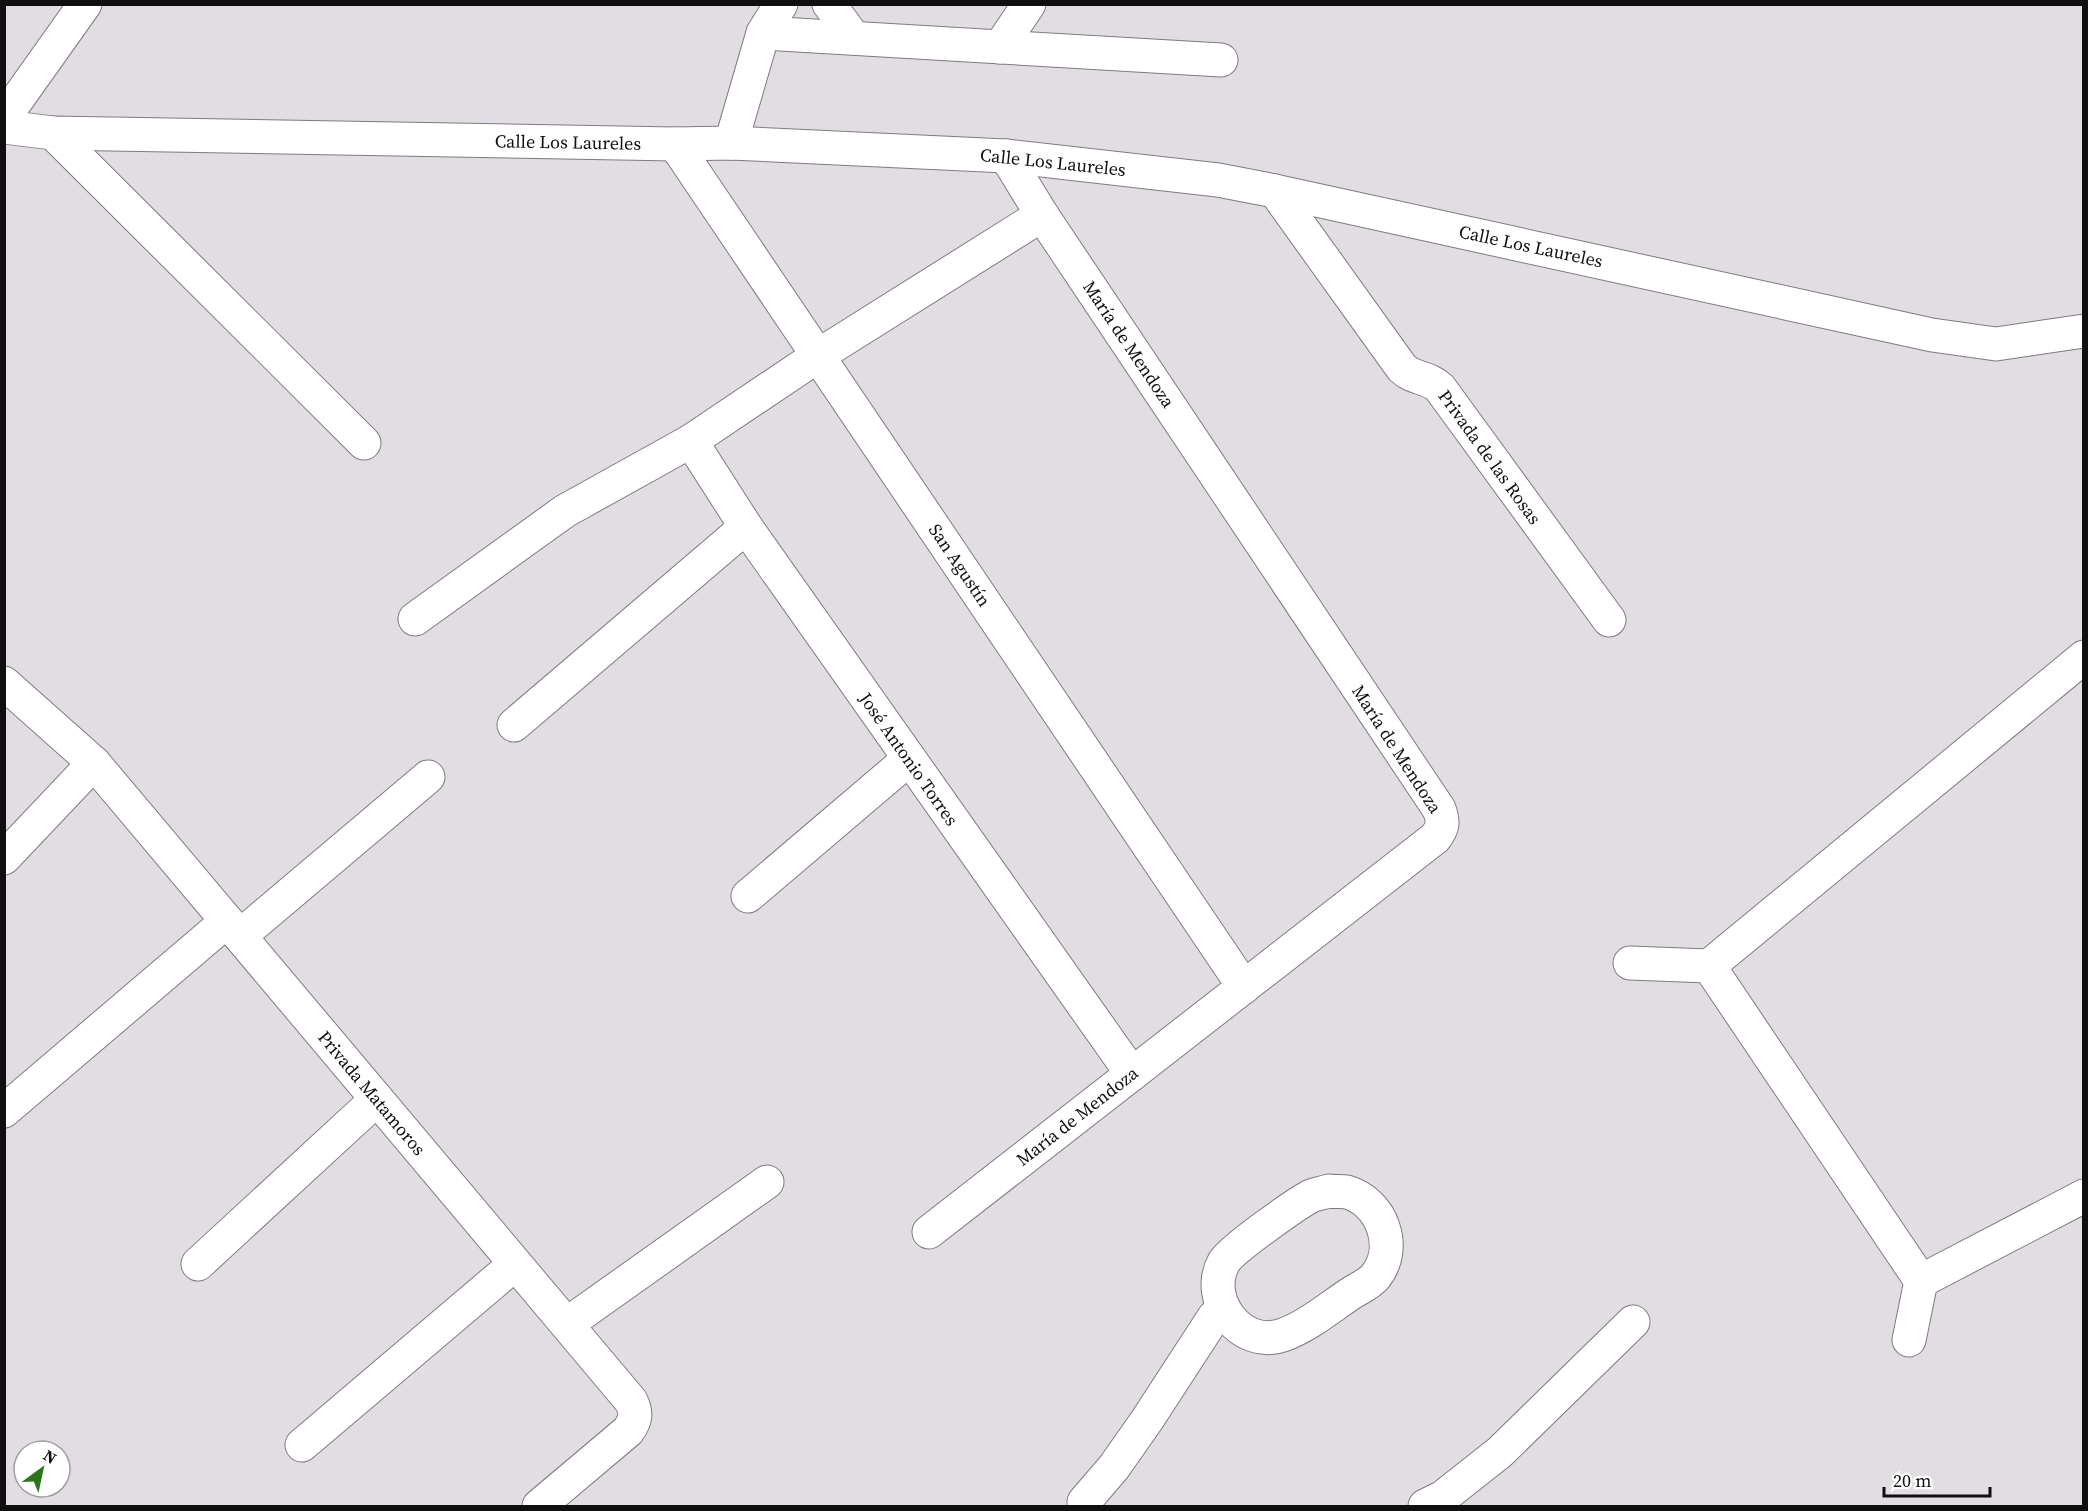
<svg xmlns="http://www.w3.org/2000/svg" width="2088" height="1511" viewBox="0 0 2088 1511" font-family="'Source Serif 4',serif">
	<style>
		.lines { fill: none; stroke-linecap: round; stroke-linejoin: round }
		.minor-casing { stroke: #7e7b7f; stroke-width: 35 }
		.minor { stroke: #fff; stroke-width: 33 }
		.labels { text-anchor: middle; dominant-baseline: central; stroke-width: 6; stroke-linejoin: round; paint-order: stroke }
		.street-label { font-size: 18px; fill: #100f10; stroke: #fff }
	</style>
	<rect width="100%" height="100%" fill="#e1dde2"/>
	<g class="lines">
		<g class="minor-casing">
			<g id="minor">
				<path d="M829,4l25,34"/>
				<path d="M763,33l458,27"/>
				<path d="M1000,47l29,-43"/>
				<path d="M4,118l81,-114"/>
				<path d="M4,127l49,6 622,11 56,-1 275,13 212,24 57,11 657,144 64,9 88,-13"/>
				<path d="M53,133l311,310"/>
				<path d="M731,143l32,-110 18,-29"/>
				<path d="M675,144l569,843"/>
				<path d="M1275,191l127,177c11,11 27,9 38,20l169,232"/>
				<path d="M691,441l55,86 386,547"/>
				<path d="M415,619l150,-108 126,-70 128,-86 223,-140"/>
				<path d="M4,683l90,80 537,638c6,12 5,19 -3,30l-89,75"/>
				<path d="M514,725l232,-198"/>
				<path d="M4,858l90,-95"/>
				<path d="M748,896l161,-137"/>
				<path d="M240,936l188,-159"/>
				<path d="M1630,963l79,3 375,-309"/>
				<path d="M1709,966l212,315 163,-85"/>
				<path d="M4,1111l223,-190"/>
				<path d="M1329,1191c5,1 12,0 18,1 35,10 52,56 28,85 -5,6 -15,11 -22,15 -23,15 -45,34 -70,43 -42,15 -80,-36 -59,-73 8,-13 72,-58 87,-66 5,-2 12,-3 18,-5z"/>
				<path d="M929,1232l506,-394c8,-10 9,-16 4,-29l-397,-594 -36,-59"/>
				<path d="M198,1264l179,-165"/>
				<path d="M567,1324l200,-142"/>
				<path d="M1909,1340l12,-59"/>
				<path d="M302,1445l213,-181"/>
				<path d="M1084,1502l30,-35 33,-47 67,-103 10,-7"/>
				<path d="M1425,1506l18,-9 57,-45 133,-130"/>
			</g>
		</g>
		<use href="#minor" class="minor"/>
	</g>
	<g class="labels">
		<g class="street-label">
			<text transform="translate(568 142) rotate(1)">Calle Los Laureles</text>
			<text transform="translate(1053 162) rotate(6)">Calle Los Laureles</text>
			<text transform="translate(1531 246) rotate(12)">Calle Los Laureles</text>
			<text transform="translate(1129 344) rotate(56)">María de Mendoza</text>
			<text transform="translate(1490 457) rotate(54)">Privada de las Rosas</text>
			<text transform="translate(960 565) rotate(56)">San Agustín</text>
			<text transform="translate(1397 749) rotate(57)">María de Mendoza</text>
			<text transform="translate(909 759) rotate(55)">José Antonio Torres</text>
			<text transform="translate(372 1093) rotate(50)">Privada Matamoros</text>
			<text transform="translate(1077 1116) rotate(-38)">María de Mendoza</text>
		</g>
	</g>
	<rect width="2088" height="1511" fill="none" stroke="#100f10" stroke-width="12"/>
	<g transform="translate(42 1469) rotate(33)"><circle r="28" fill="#ffffff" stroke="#9f9f9f" stroke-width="1.5"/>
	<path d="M0-4.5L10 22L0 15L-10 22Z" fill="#2b761b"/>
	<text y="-9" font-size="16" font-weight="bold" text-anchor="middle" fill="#100f10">N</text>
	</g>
	<path d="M1884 1487v9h106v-9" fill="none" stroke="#100f10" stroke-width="3"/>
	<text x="1893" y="1487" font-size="18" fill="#100f10" stroke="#ffffff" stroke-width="4.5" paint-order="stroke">20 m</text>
</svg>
